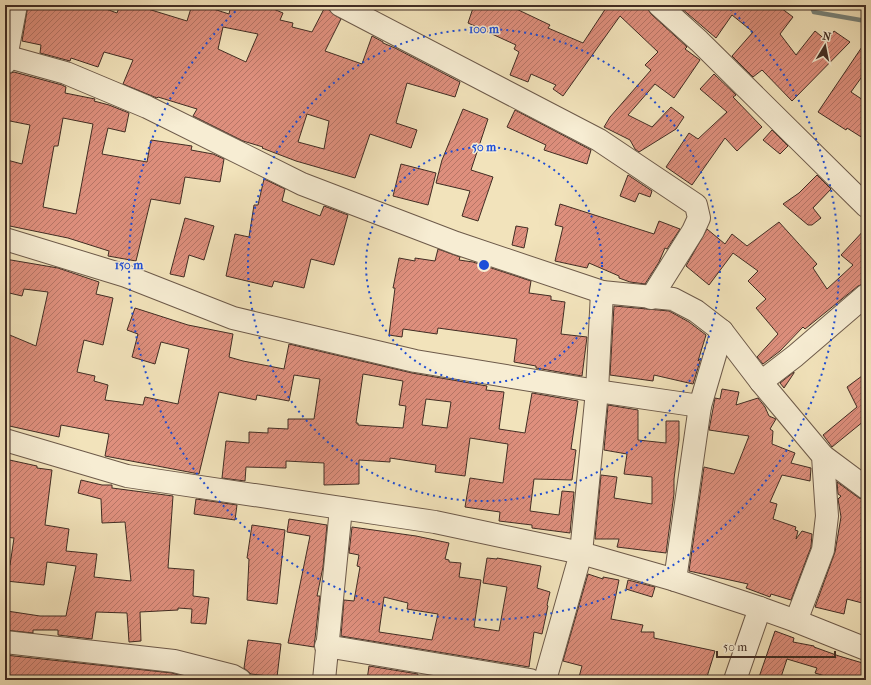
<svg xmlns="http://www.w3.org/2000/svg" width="871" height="685" viewBox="0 0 871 685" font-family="'IM FELL French Canon',serif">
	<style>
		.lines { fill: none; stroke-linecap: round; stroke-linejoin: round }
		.stream { stroke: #78837b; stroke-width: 4.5 }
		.building { fill: url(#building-hatch); stroke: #412d24; fill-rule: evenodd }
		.minor-casing { stroke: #6d5a4a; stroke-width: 24 }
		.minor { stroke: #f7edd3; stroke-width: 22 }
		.ring { fill: none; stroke: #1d4ed8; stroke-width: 2; stroke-dasharray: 2 4 }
		.centre { fill: #1d4ed8; stroke: #f7edd3; stroke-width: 2 }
		.ring-label { font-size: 12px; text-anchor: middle; font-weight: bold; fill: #1d4ed8; stroke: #f7edd3; stroke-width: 3; stroke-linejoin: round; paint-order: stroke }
	</style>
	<defs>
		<pattern id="building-hatch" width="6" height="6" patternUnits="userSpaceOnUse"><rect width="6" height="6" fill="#de8f7d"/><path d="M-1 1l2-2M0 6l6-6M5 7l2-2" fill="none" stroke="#b67566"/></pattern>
	</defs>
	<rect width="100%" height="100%" fill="#f2e3bb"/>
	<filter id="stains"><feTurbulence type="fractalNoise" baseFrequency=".005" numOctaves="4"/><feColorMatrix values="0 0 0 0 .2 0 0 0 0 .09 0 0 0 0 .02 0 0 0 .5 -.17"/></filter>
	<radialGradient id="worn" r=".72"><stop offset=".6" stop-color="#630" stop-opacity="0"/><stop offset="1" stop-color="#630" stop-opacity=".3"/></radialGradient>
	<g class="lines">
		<path class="stream" d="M811,5l3,7 52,9"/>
	</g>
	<g class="building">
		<path d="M28,5h67l22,8 3,-8h15l52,16 5,-16h9l28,9 2,-9h33l19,8 -3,7 13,3 -1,4 20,5 13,-25 16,12 -16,32 37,13 10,-28 11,6v1l12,5 65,34 -5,15 -48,-14 -11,40 21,7 -6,18 -41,-14 -15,44 -59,-17 -34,-13 1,-1 -20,-6 -50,-25 4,-7 -39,-12 -1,1 -34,-14 10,-24 -29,-8 -6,15 -27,-9 -1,3 -30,-8 1,-8 -19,-4zM223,27l35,7 -12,28 -28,-13zM307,114l22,7 -5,28 -26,-7z"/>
		<path d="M474,5h34l42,20 -2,3 35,15 25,-38h38l5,9 36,33 -2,2 15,11 -26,38 -19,-14 -27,31 24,12 19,-20 13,10 -8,12 -37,23 -4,-3 -5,-9 -26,-13 6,-10 41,-47 -6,-5 13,-13 -38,-36 -57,80 -10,-7 3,-4 -25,-11 -3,8 -18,-7 9,-23 -5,-3 2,-4 -48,-22z"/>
		<path d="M683,5h94l16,12 -13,17 16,21 19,-24 12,10 7,-10 16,11 -58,59 -30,-31 -9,7 -21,-21 21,-24 -21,-17 -16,23 -35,-30z"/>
		<path d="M866,41v30l-15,21 15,10v38l-19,-12 -1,2 -28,-18z"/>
		<path d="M14,72l48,13 4,2 -1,6 30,6 -1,2 15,4 20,8 -4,19 -17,-4 -6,26 45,8 4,-22 41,6 -1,4 22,4 11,5 -4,23 -35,-5 -5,27 -29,-5 -15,62 -28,-5 1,-5 -41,-13 -63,-13 3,-18h-3v-37l2,-10 15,4 8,-39 -25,-5v-45zM63,118l30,6 -17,90 -33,-7 11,-61h4z"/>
		<path d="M714,74l22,21 -3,2 29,30 -25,24 -12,-13 -33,47 -26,-18 23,-34 9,6 29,-27 -27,-23z"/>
		<path d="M463,109l25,10 -17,51 22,7 -15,44 -16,-5 8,-25 -34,-8 6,-23z"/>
		<path d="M515,110l76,40 -4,14 -43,-14 2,-5 -39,-18z"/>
		<path d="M772,130l16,16 -8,8 -17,-14z"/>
		<path d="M401,164l35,9 -8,32 -35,-9z"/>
		<path d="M628,175l24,16 -2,6 -11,-4 -4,9 -15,-6z"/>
		<path d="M817,175l14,14 -18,19 8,10 -9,7h-4l-25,-21 16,-11z"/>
		<path d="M264,179l21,10 -3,12 38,15 4,-10 24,9 -14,50 -23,-6 -7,29 -30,-7 -2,6 -46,-11 9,-42 14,3 5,-32h4z"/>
		<path d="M560,204l94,30 5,-13 21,8 -13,20 -2,-1 -6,14 -14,22 -15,-2 -11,-4v-2l-30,-13 -2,5 -32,-7 8,-34 -8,-2z"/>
		<path d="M185,218l29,8 -10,34 -15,-5 -5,22 -14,-3z"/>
		<path d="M779,222l38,42 -4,4 14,21 26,-24 -12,-10 25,-27v55l-8,3 -53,43 -2,-2 -23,24 -17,13 -6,-7 21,-23 -22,-26 10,-9 -18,-18 10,-10 -25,-18 -24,32 -23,-19 21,-37 18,15 7,-10 15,12z"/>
		<path d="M516,226l12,2 -4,20 -12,-3z"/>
		<path d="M438,249l22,8 -1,3 14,2 58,19 -2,12 22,3v4l14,2 -4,32 26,3 -5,39 -46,-8v-2l-22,-4 3,-23 -79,-11 -1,6 -34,-5 -1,8 -13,-2 6,-47h-2l6,-30 16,3v-3l20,3z"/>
		<path d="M5,259l53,9 41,14 -3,12 17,4 -10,47 -19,-5 -7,32 18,4 -1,5 14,4 -3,15 38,5 2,-8 33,7 11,-55 -28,-7 -6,22 -23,-7 6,-23 -11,-4 8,-22 53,17 45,9 -4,23 14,4 41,8 5,-25 123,29 75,13 -1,4 18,2 -5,37 26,4 7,-40 46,8 -7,48 5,1 -4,30 -38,-1 -4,32 29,4 3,-24 12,1 -4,41 -38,-5v-3l-33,-4 1,-9 -35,-5 5,-29 33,5 5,-39 -38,-6 -5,38 -30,-4 1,-7 -46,-7v4l-31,-2v24l-35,1v-22l-38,-2v7l-40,-1 -1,14 -23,-3 4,-37 23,2v-11l19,1v-5l20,1v-10h26l6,-40 -26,-4 -5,26 -32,-6 -1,5 -37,-8 -20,82 -94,-18 4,-22 -48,-9 -2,12 -54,-12v-92l31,13 12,-54 -24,-3 -2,7 -17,-4zM363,374l40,7 -4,24 7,1 -3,22 -45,-3v-2h-2zM426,399l25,3 -4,26 -25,-3z"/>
		<path d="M614,306l55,5 20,11 17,13 -8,26 3,-3 -8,26 -39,-9 -1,6 -43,-6z"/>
		<path d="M794,372v1l-10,15 -4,-5z"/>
		<path d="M866,373v51l-2,-3 -32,26 -9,-12 34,-28 -10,-20z"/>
		<path d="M722,389l17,3 -3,13 22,-7 7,9 4,9 7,3 -6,10 3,2 -1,13 23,9 -4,10 20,5 -1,13 -28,-6 -12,27 7,2 -4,15 23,8 -1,3 3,1 -2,8 6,-8 10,3 -1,13 -20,53 -20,-6 -1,3 -24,-9 2,-4 -59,-13 15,-104 30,7 15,-38 -40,-6 6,-32 5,1z"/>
		<path d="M608,405l30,5v30l28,3v-22h13v19l-5,39v15l-8,59 -49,-6 2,-8h-24l6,-64 16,2 -3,21 38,6v-27l-28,-3 3,-20 -23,-4z"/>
		<path d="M5,459l32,7v2l15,2 -7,55 24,4 -3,22 31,3 -3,23 37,4 -6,-59 -23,1 -1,-24 -23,-6 3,-13 21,5h10v3l61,8 -5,72 26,2 -1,26 16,2 -3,26 -15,-1 1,-14 -14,-1v2l-38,2 1,29 -12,1 -2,-29 -31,-1 -4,27 -34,-4v-5h-25v3l-28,-3 2,-19 33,5h26l10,-50 -29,-4 -3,23 -38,-4 2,-16h2l4,-27 -9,-1z"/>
		<path d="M837,482l22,16 7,2v104l-19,-5 -3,15 -29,-7 20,-55 6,-35 -3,-18 3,-3 -3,-2z"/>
		<path d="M196,499l41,6 -2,15 -41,-6z"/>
		<path d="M289,519l38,6 -4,42 -6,29h3l-6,51 -26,-4 22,-107 -23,-4z"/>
		<path d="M252,525l33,5 -8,74 -30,-4 2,-41 -2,-1z"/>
		<path d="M352,527l64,9 33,7 -4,16 4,1v2l12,1 -2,14 22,3 -7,47 25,4 8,-44 -24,-4 4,-25 10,1v-1l44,8 -4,22 13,4 -3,13 1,1 -6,28 -8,-2 -5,35 -188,-31 3,-36 10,1 6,-34 -3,-1 2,-11 -10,-2zM384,597l24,6 -1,6 31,5 -6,26 -53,-8z"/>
		<path d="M588,574l15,5v-2l16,3 -8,39 32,6 -2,7h13v6l61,13 -9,29h-115l-12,-3 3,-11 -19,-5z"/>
		<path d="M628,580l27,7 -3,10 -26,-8z"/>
		<path d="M775,631l19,7 -1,4 21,4v1l25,9 27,8 -4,16h-24l-23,-7 2,-5 -30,-9 -7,21h-22z"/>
		<path d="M248,640l33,4 -4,33 -26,-3 -7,-6z"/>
		<path d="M5,655l167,18 10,3 -1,4h-160v-4l-16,-1z"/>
		<path d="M369,666l49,8 -2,6h-49z"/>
	</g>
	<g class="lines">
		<g class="minor-casing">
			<g id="minor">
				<path d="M340,5l259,135 97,65 3,13 -6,13 -42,67"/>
				<path d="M659,5l40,36 167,165"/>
				<path d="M5,56l61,17 81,34 155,77 154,59 146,49 71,7 23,12 26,20 39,51 62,74 4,60 -4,34 -27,71"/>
				<path d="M5,63l11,-58"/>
				<path d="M5,239l121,37 107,42 182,43 182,30 103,15 22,-75"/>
				<path d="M761,382l34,-26 71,-61"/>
				<path d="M5,440l122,36 308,46 146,31 94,27 85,28 36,13 70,28"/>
				<path d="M823,456l43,32"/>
				<path d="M675,580l25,-174"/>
				<path d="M5,642l169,19 59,15 7,4"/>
				<path d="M326,646l204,34"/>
				<path d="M324,680l17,-172"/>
				<path d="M545,680l36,-127 16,-162 5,-99"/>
				<path d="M735,680l25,-72"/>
			</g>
		</g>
		<use href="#minor" class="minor"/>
	</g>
	<g class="ring">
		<circle cx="484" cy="265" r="118"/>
		<circle cx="484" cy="265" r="236"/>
		<path d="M726 5A355 355 0 1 1 242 5"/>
	</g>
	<circle cx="484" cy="265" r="6" class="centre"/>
	<g class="ring-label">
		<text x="484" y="33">100 m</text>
		<text x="484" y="151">50 m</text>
		<text x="129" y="269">150 m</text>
	</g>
	<rect width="871" height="685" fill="none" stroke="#f2e3bb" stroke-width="20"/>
	<rect x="6" y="6" width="859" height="673" fill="none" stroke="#412d24" stroke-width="2"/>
	<rect x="10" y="10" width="851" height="665" fill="none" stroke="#412d24"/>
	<g transform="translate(825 46) rotate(10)" stroke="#f7edd3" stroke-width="3" paint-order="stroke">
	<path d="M0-3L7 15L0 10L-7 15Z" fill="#412d24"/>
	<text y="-6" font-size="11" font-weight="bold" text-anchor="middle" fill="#412d24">N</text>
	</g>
	<path d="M717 651v6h118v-6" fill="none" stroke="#412d24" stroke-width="2"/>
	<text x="723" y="651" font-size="12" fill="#412d24" stroke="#f7edd3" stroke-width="3" paint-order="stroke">50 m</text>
	<rect width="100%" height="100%" filter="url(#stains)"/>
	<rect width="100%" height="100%" fill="url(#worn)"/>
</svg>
